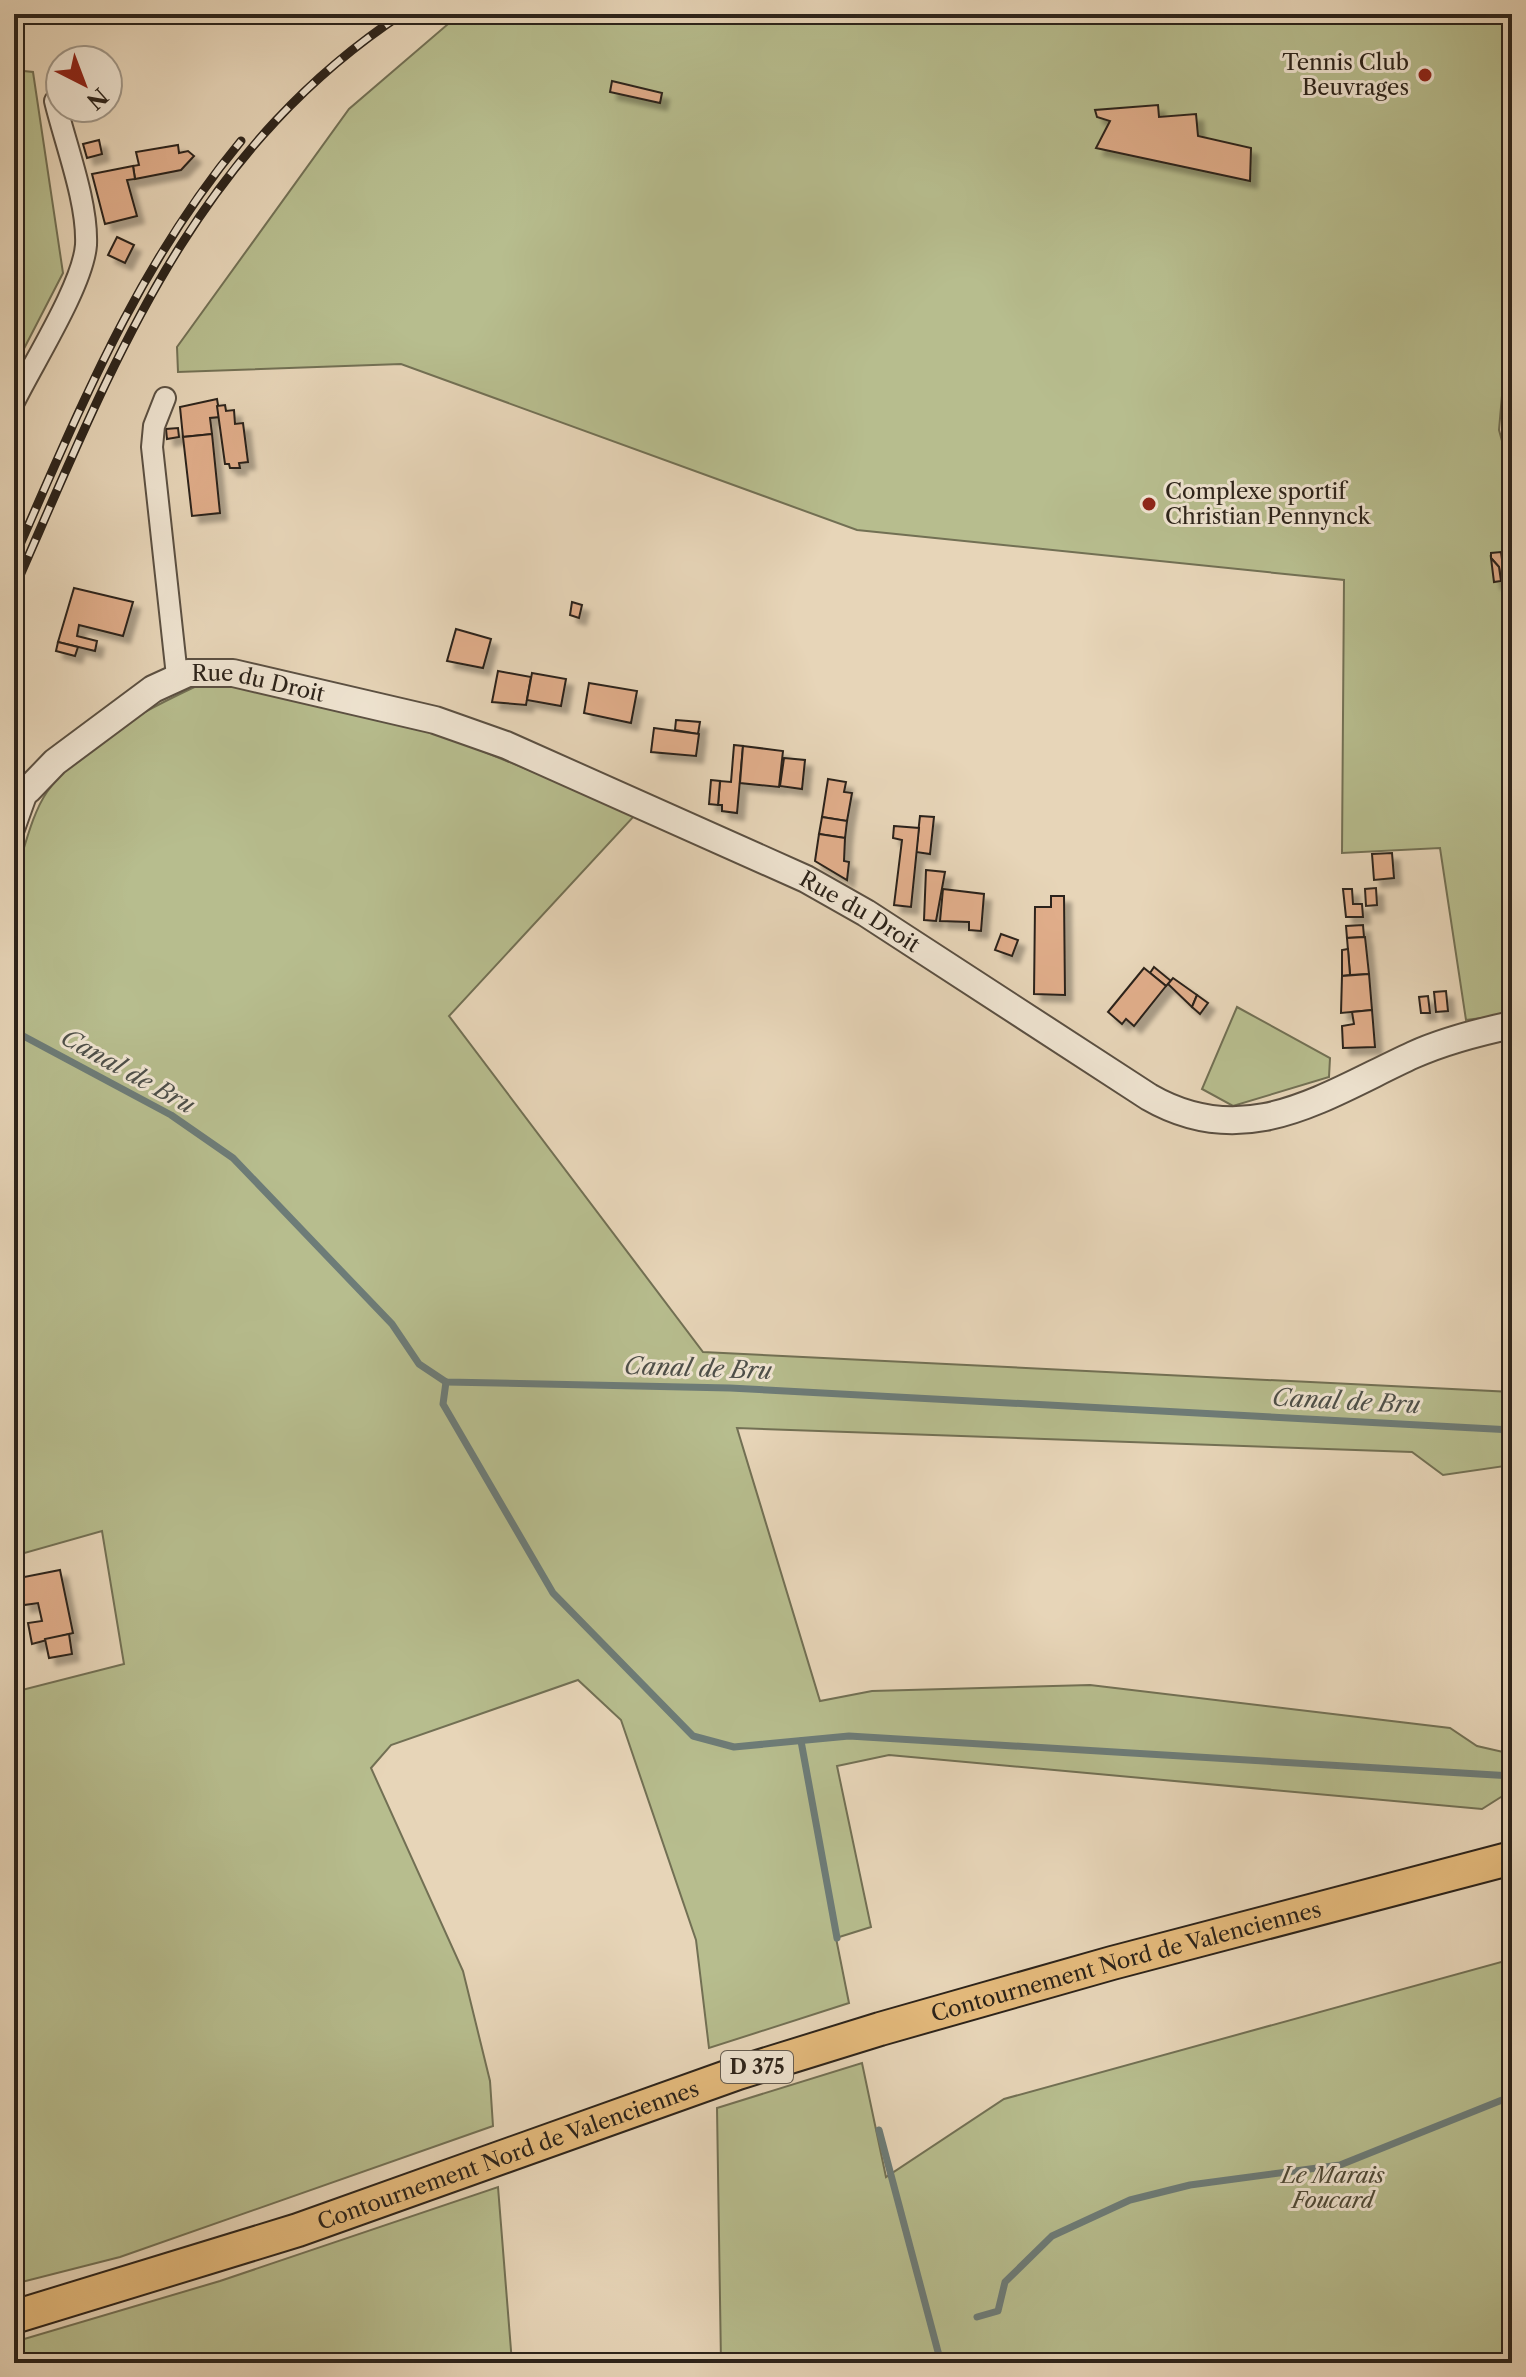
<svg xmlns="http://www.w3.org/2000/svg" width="1526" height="2377" viewBox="0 0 1526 2377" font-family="'Libre Caslon Text',serif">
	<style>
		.green { fill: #b7bd8e; stroke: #727054; stroke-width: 2 }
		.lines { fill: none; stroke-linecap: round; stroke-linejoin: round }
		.stream { stroke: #6d7c78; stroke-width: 7 }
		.building { fill: #e0ad8a; stroke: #2c231a; stroke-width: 2; filter: url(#shadow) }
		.minor-casing { stroke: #5b5042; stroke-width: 24 }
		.tertiary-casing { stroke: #5b5042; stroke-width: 30 }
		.primary-casing { stroke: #2c231a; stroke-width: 36 }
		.minor { stroke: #efe4d1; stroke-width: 20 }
		.tertiary { stroke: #efe4d1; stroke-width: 26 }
		.primary { stroke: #e4ba7c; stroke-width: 32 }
		.rail-casing { stroke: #2c231a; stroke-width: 9 }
		.rail { stroke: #efe4d1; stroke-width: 6; stroke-dasharray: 18; stroke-linecap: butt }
		.poi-dot { fill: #8f2418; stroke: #efe4d1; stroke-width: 3 }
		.labels { text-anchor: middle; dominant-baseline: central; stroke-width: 6; stroke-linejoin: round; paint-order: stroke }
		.shield { fill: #efe4d1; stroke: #665d51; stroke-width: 2 }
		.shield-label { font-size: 20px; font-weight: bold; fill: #2c231a }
		.poi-label { font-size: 22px; fill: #2c231a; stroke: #efe4d1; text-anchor: end }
		.street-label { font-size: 22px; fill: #2c231a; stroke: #efe4d1 }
		.park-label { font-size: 22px; font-style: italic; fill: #4f4a37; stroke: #efe4d1 }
		.water-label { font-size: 24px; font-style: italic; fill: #4d4f49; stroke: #efe4d1 }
	</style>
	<defs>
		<filter id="shadow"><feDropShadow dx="7" dy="7" stdDeviation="2" flood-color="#0004"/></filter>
	</defs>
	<rect width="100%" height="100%" fill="#e7d5b8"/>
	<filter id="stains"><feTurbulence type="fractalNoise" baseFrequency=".0025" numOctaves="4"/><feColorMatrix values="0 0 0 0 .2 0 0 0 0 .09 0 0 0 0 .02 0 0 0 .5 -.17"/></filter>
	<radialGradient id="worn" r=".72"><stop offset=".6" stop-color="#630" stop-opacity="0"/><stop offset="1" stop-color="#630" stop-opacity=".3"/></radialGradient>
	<g class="green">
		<path d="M467,14h1001l4,9 24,-9h16v356l-8,3 -5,57 13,48v536l-46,6 -26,-172 -98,5 2,-273 -487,-50 -456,-166 -223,8 -1,-25 172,-238 99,-85z"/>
		<path d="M14,70l19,2 30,201 -49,95z"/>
		<path d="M203,683l44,4 172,38 217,89 -187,202 254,336 809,40v73l-69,10 -31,-23 -675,-24 83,273 52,-10 218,-6 360,43 27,18 35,8v36l-30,19 -593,-54 -52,11 34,161 -35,11 13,65 -140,45 -13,-108 -75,-220 -43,-40 -187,65 -20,23 92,203 27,110 3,45 -373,131 -106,27v-592l110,-28 -22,-133 -88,25v-677c10,-27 17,-64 33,-87 37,-52 100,-83 156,-109z"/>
		<path d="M1237,1007l93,51 -1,19 -96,29 -31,-17z"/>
		<path d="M1512,1959v404h-791l-4,-255 145,-45 24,114 118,-78z"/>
		<path d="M498,2187l14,176h-498v-21l206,-61z"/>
	</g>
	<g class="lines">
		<g class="stream">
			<path d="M14,1031l157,84 62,43 159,166 27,40 27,18 284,6 782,42"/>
			<path d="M446,1382l-3,22 110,189 140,143 41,11 115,-11 663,40"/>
			<path d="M801,1741l36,197"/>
			<path d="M879,2130l62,233"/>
			<path d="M977,2317l21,-6 7,-29 47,-46 78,-36 60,-15 150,-20 172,-69"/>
		</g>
	</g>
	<g class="building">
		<path d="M612,81l50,12 -2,10 -50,-11z"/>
		<path d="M1158,105l1,12 37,-3 2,22 53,12 -1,33 -154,-33 14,-27 -13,-4 -2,-7z"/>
		<path d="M99,140l3,14 -15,4 -4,-14z"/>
		<path d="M178,145l1,8 9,-2 6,5 -13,14 -46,9 -2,-13 6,-1 -3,-13z"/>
		<path d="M133,166l2,13 -8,1 10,36 -32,8 -13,-50z"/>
		<path d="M117,237l17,8 -9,18 -17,-8z"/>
		<path d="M217,399l3,18 -10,1 2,16 -29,3 -3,-30z"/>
		<path d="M225,405l1,6 8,-1 1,14 8,-1 5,39 -9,1 1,5h-10l-1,-4h-4l-8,-58z"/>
		<path d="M178,428l1,9 -12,2 -1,-10z"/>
		<path d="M212,434l8,79 -28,3 -9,-79z"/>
		<path d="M1501,552l4,29h-4l-2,-14 -8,-9v-5z"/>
		<path d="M1491,558l8,9 2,14 -7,1z"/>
		<path d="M74,588l59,14 -10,34 -44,-11 -2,11 20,5 -2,10 -37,-9z"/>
		<path d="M572,602l10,3 -3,13 -9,-3z"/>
		<path d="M456,629l35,10 -8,29 -36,-7z"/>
		<path d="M58,642l20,5 -3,9 -19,-5z"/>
		<path d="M498,671l33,6 -5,28 -34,-3z"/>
		<path d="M532,673l34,6 -5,27 -34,-6z"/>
		<path d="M589,683l48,8 -6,32 -47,-10z"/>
		<path d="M676,720l24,2 -2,12 -23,-4z"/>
		<path d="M654,728l45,6 -3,22 -45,-4z"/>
		<path d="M734,745l9,1 -6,67 -15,-2v-6h-4l2,-24 11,1z"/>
		<path d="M743,746l40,5 -4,36 -39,-4z"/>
		<path d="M784,758l21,2 -3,29 -22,-3z"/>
		<path d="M828,779l18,3 -2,10 8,1 -5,28 -25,-4z"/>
		<path d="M711,780l9,1 -2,24 -9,-1z"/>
		<path d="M920,816l14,1 -4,37 -14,-2z"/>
		<path d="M822,817l25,4 -2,17 -26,-4z"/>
		<path d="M894,826l25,2 -8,79 -17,-2 8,-65 -9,-2z"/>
		<path d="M819,834l26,4 -1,23 5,1 -2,18 -32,-19z"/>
		<path d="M1392,853l2,25 -20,2 -2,-26z"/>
		<path d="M926,870l19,2 -9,49 -12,-1z"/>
		<path d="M1376,888l1,17 -11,1 -1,-17z"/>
		<path d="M943,889l41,5 -3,37 -12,-1v-8l-29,-1z"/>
		<path d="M1343,889h9l1,15h9l1,13h-17z"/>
		<path d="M1051,896h13l1,99 -31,-1 1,-87h16z"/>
		<path d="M1363,925l1,12 -17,1 -1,-12z"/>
		<path d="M1001,934l17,6 -6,16 -17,-6z"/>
		<path d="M1365,937l4,37 -19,1 -3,-37z"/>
		<path d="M1348,949l2,26 -8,1v-26z"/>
		<path d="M1154,967l17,14 -5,5 -16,-13z"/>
		<path d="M1144,968l22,18 -32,40 -8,-7 -4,5 -14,-12z"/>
		<path d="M1369,974l3,36 -31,3 1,-37z"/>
		<path d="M1173,978l24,17 -5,12 -24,-23z"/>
		<path d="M1446,991l2,20 -12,1 -2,-20z"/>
		<path d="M1197,995l11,8 -8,11 -8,-7z"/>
		<path d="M1428,996l2,17h-9l-2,-16z"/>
		<path d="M1372,1010l3,37 -32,1 -1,-22 12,-2 -2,-12z"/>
		<path d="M60,1570l13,63 -41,11 -4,-21 14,-2 -4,-18 -14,2 -5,-27z"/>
		<path d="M69,1634l3,20 -23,4 -4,-19z"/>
	</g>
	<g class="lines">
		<g class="minor-casing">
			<g id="minor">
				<path d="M165,398l-11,28 -2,21 25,229"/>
				<path d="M14,402c19,-39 69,-117 72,-157 2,-43 -21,-102 -31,-144"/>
				<path d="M14,829l14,-39"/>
			</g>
		</g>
		<g class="tertiary-casing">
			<g id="tertiary">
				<path id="s1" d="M14,784l14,6 27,-28 98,-73 35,-16h45l202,47 71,25 300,134 60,34 283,184c97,56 175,-1 264,-42 31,-14 66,-23 99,-30"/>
			</g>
		</g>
		<g class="primary-casing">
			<g id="primary">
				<path id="s2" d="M14,2317l284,-87 440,-157 142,-44 232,-66 400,-105"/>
			</g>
		</g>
		<use href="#minor" class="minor"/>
		<use href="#tertiary" class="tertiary"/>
		<use href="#primary" class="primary"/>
		<g class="rail-casing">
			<g id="rail">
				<path d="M14,558c66,-149 122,-290 227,-417"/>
				<path d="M14,589c98,-222 176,-435 388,-575"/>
			</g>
		</g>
		<use href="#rail" class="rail"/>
	</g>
	<g class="poi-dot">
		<circle cx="1425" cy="75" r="8"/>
		<circle cx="1149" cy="504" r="8"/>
	</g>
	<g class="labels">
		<rect class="shield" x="721" y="2051" width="72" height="32" rx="6"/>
		<g class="shield-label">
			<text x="757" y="2067">D 375</text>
		</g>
		<g class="poi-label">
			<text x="1409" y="62">Tennis Club<tspan x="1409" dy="25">Beuvrages</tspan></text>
			<text x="1165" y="491" text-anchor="start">Complexe sportif<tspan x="1165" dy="25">Christian Pennynck</tspan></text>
		</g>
		<g class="street-label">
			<text stroke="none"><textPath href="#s1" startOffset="286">Rue du Droit</textPath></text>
			<text stroke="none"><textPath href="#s1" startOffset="934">Rue du Droit</textPath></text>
			<text stroke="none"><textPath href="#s2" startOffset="1168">Contournement Nord de Valenciennes</textPath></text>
			<text stroke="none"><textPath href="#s2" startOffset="520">Contournement Nord de Valenciennes</textPath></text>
		</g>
		<g class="park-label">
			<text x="1333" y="2175">Le Marais<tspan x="1333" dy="25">Foucard</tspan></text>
		</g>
		<g class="water-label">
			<text transform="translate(128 1071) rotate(29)">Canal de Bru</text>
			<text transform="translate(698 1368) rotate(2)">Canal de Bru</text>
			<text transform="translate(1346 1401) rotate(3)">Canal de Bru</text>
		</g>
	</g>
	<rect width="1526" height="2377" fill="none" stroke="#e7d5b8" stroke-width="48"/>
	<rect x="16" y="16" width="1494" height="2345" fill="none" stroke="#2c231a" stroke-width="4"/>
	<rect x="24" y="24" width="1478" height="2329" fill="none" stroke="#2c231a" stroke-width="2"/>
	<g transform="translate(84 84) rotate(138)"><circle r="38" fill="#efe4d1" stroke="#a19788" stroke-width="2"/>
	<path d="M0-6L14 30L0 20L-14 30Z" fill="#8f2418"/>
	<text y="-12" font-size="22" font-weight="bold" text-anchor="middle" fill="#2c231a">N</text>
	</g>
	<rect width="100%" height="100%" filter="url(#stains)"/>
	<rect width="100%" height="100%" fill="url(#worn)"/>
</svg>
